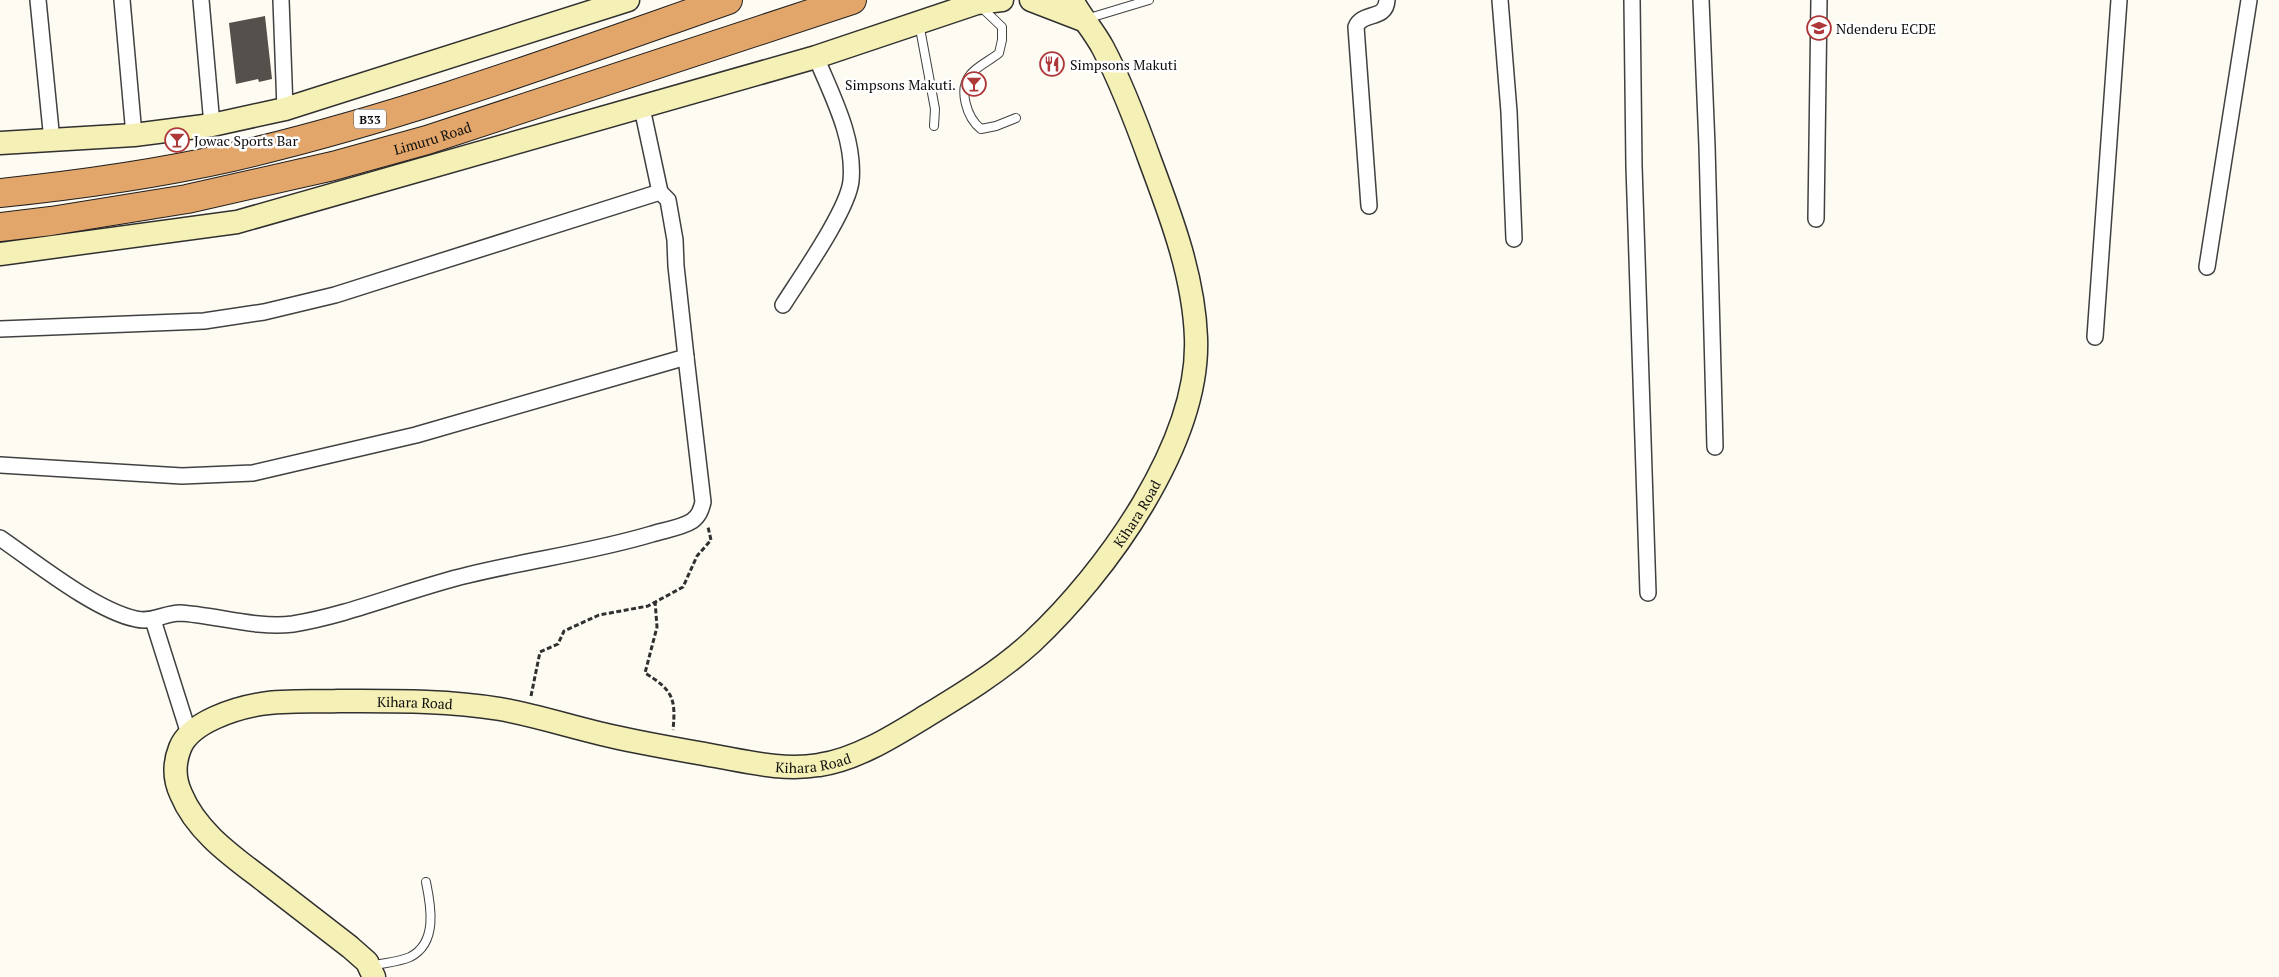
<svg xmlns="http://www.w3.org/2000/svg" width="2279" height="977" viewBox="0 0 2279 977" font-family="'PT Serif',serif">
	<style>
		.building { fill: #56504c }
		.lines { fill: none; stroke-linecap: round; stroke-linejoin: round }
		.lane-casing { stroke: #414141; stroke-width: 10 }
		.street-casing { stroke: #414141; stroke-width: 18 }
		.secondary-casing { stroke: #303030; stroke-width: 25 }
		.highway-casing { stroke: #1f1f1f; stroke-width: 30 }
		.path { stroke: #303030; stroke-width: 3; stroke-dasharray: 5 2.5; stroke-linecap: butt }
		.lane { stroke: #fff; stroke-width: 8 }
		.street { stroke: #fff; stroke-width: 15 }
		.secondary { stroke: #f5f0b5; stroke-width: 22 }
		.highway { stroke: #e2a56a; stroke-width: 28 }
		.labels { text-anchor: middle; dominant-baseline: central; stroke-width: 5; stroke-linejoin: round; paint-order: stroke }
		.shield { fill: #fff; stroke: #565656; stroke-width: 1 }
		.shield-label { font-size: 12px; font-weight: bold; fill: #0e0e0e }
		.poi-label { font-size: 14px; fill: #0e0e0e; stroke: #fff; text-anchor: start }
		.street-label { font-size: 14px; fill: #0e0e0e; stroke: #fff }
	</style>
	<rect width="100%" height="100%" fill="#fdfbf2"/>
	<path class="building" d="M265,16l7,63 -13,3 -1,-3 -22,5 -7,-61z"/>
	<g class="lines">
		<g class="lane-casing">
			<g id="lane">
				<path d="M980,6l22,21v13l-3,13c-8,7 -22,13 -29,22 -12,15 -3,43 11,54l15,-3 20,-8"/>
				<path d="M1086,19l63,-19"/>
				<path d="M919,23l16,86 -1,17"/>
				<path d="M371,966c12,-3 28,-4 39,-9 28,-14 21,-51 16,-75"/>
			</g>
		</g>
		<g class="street-casing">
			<g id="street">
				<path d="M38,0l14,141"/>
				<path d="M122,0l12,135"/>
				<path d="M201,0l11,125"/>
				<path d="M281,0l4,109"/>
				<path d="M1500,0l9,112 5,127"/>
				<path d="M1632,0l2,166 14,427"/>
				<path d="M1701,0l6,146 8,301"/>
				<path d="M642,108l18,84"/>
				<path d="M1369,206l-13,-179c6,-16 30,-6 31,-27"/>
				<path d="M1816,219l3,-219"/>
				<path d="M2207,267l42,-267"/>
				<path d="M783,305c17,-27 65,-95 68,-124 4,-43 -19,-85 -35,-124"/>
				<path d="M0,329l204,-8 60,-9 71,-17 325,-103 8,8 7,40 1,26 10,91 -270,78 -163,38 -71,3 -182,-11"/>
				<path d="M2095,337l24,-337"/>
				<path d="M0,538c35,24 96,73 136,81 16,4 29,-6 44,-6 35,2 78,16 113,11 60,-10 116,-35 175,-49 61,-15 124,-23 184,-41 12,-4 29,-6 40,-13 7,-5 9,-11 11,-19l-17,-145"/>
				<path d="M153,620l36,114"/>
			</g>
		</g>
		<g class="secondary-casing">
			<g id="secondary">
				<path d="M1031,0l52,20"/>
				<path d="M0,143l134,-8 78,-10 73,-16 343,-109"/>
				<path d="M0,254l237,-32 579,-165 161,-54 25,-3"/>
				<path id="s1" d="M374,977l-7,-15 -17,-15c-28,-22 -56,-43 -84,-65 -31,-24 -69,-49 -85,-88 -7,-15 -7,-31 -1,-46 10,-26 56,-40 81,-44 25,-4 51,-2 77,-3 54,0 108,-1 162,8 34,6 68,17 102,25 37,9 75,15 113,22 34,6 69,15 104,9 36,-5 73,-28 104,-47 38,-23 76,-46 109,-76 74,-69 168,-199 164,-304 -2,-60 -24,-119 -45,-175 -14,-39 -29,-79 -48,-115 -9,-17 -22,-31 -31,-48"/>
			</g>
		</g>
		<g class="highway-casing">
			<g id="highway">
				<path d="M0,193c78,-8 156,-19 232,-36 169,-39 333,-100 496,-157"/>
				<path id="s2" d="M0,227l51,-6 136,-22 146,-33 94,-26 425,-140"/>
			</g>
		</g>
		<g class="path">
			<path d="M655,601l2,26 -12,46c28,17 31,26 28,57"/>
			<path d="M531,696l9,-44 18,-8 6,-13 35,-16 49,-9 35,-19 14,-31 14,-16 -3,-13"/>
		</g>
		<use href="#lane" class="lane"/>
		<use href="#street" class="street"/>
		<use href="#secondary" class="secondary"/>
		<use href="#highway" class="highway"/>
	</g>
	<defs>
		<g id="school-ring" transform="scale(1.25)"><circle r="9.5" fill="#fff" stroke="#ae3739" stroke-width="1.5"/><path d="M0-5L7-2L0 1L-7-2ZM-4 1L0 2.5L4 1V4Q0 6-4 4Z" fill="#ae3739"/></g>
		<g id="restaurant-ring" transform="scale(1.25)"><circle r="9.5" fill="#fff" stroke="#ae3739" stroke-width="1.5"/><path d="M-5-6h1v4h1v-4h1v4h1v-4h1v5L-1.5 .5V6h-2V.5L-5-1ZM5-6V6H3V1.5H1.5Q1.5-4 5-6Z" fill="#ae3739"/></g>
		<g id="bar-ring" transform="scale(1.25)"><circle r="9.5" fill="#fff" stroke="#ae3739" stroke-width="1.5"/><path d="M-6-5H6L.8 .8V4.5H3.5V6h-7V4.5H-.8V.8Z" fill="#ae3739"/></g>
	</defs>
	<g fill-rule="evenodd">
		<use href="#school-ring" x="1819" y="28"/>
		<use href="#restaurant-ring" x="1052" y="64"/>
		<use href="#bar-ring" x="974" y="84"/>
		<use href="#bar-ring" x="177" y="140"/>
	</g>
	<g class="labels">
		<rect class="shield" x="354" y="109.5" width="32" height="19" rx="4"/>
		<g class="shield-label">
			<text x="370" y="119">B33</text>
		</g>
		<g class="poi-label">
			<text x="1836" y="28">Ndenderu ECDE</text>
			<text x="1070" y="64">Simpsons Makuti</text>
			<text x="956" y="84" text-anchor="end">Simpsons Makuti.</text>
			<text x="194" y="140">Jowac Sports Bar</text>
		</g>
		<g class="street-label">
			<text stroke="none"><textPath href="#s2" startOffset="442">Limuru Road</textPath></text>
			<text stroke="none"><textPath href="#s1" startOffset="1391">Kihara Road</textPath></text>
			<text stroke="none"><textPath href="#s1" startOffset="566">Kihara Road</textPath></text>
			<text stroke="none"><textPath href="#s1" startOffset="971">Kihara Road</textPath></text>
		</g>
	</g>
</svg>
